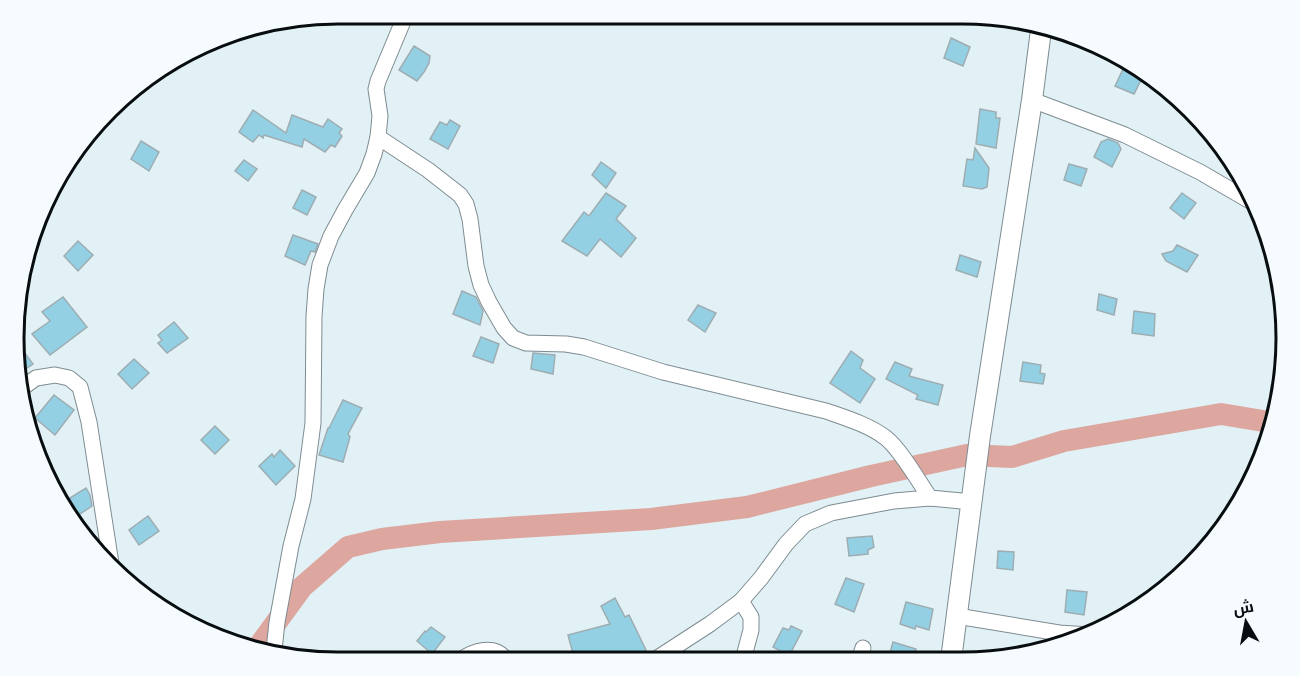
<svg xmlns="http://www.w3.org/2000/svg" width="1300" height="676" viewBox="0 0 1300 676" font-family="'Archivo Narrow',Cairo,sans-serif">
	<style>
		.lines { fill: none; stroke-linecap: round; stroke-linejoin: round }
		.river { stroke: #dda69e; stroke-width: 22 }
		.building { fill: #94d0e3; stroke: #9eadb2; stroke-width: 1.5 }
		.minor-casing { stroke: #7e8c91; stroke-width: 17 }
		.major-casing { stroke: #7e8c91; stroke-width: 22 }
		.minor { stroke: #fff; stroke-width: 15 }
		.major { stroke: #fff; stroke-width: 20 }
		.rim { fill: none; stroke: #080d0f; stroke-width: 3 }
	</style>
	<rect width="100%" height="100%" fill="#e1f1f6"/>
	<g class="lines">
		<path class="river" d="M259,646l43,-59 46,-40 34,-8 58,-7 211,-13 96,-12 124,-31 96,-21 45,2 52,-16 157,-27 48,8"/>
	</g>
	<g class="building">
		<path d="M951,38l19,9 -7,19 -19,-8z"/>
		<path d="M414,46l16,10 -1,7 -5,9 -7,9 -18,-11z"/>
		<path d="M1124,67l19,9 -9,18 -19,-8z"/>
		<path d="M980,109l16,3v6h4l-4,30 -20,-4z"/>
		<path d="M253,110l33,23 6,-18 31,12 5,-8 14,10 -3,4 3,3 -7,11 -4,-2 -6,7 -21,-13 -2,8 -38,-12 -1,3 -4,-3 -6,7 -14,-10z"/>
		<path d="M450,120l10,6 -12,23 -18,-10 10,-17 7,3z"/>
		<path d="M1108,139l10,4 3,6 -9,18 -18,-10 7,-15z"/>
		<path d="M141,141l18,11 -10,19 -18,-12z"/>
		<path d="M975,148l14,20 -2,19 -5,2 -19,-3 4,-27 6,1z"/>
		<path d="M244,160l13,9 -9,12 -13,-10z"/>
		<path d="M601,162l15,11 -10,15 -14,-13z"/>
		<path d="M1069,164l18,5 -6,17 -17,-6z"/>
		<path d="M302,190l14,7 -9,18 -14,-7z"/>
		<path d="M606,193l20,13 -10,13 20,19 -15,19 -21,-18 -13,17 -25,-15 22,-29 5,4z"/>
		<path d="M1182,193l14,10 -12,16 -14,-11z"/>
		<path d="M293,235l25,9 -3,8 -4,-1 -6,14 -20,-9z"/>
		<path d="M78,241l15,14 -15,16 -14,-15z"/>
		<path d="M1177,245l21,10 -11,17 -21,-11 -4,-7 11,-3z"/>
		<path d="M960,255l21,7 -4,15 -21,-7z"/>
		<path d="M462,291l14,6 7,14 -3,14 -27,-11z"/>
		<path d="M1099,294l18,5 -3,16 -17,-5z"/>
		<path d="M63,297l24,30 -37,28 -18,-21 18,-13 -8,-9z"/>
		<path d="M698,305l18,8 -11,19 -17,-12z"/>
		<path d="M1134,311l21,3 -1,22 -22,-3z"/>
		<path d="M174,322l14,16 -21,15 -9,-10 4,-3 -4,-5z"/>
		<path d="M481,337l18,7 -6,19 -20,-7z"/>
		<path d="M22,349l11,15 -15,10 -4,-14 1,-6z"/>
		<path d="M851,351l12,9 -3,8 15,11 -15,24 -30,-20z"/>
		<path d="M533,353l22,2 -2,19 -22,-5z"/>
		<path d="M134,359l15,14 -17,16 -14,-15z"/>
		<path d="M895,362l17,7 -3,7 34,9 -5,20 -22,-6 2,-4 -32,-16z"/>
		<path d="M1023,362l18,3 -1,8 5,1 -2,10 -23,-3z"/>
		<path d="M54,395l20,15 -19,25 -20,-17z"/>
		<path d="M343,400l19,8 -14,26 2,3 -7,25 -24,-7 9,-27h1z"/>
		<path d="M215,426l14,14 -14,14 -14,-14z"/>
		<path d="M280,450l15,16 -19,19 -17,-19 13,-12 2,3z"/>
		<path d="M86,488l4,7 2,11 -18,12 -9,-17z"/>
		<path d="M148,516l11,15 -20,14 -10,-15z"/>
		<path d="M872,536l2,11 -6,3v4l-19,2 -2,-18z"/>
		<path d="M998,551l16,1 -1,18 -16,-2z"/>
		<path d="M846,578l18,6 -10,28 -19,-8z"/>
		<path d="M1067,590l20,2 -3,23 -19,-3z"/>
		<path d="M615,598l10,19 4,-2 17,35 -16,11h-55l-7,-26 42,-11 -9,-18z"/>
		<path d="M906,602l27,7 -4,21 -13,-4 -1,3 -15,-5z"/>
		<path d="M791,626l11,5 -13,25 -16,-9 10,-19 6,2z"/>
		<path d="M431,627l14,10 -13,17 -15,-13 8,-10 1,1z"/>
		<path d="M893,642l23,7 -2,11h-26z"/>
	</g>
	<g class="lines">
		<g class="minor-casing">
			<g id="minor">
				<path d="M1032,100l93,35 75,37 50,29"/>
				<path d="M378,137l50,33 32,25 6,9 4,15 6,47 5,19 8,17 15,26 9,10 13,5 40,1 18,3 79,25 163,39c20,7 43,14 60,27 15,12 33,44 44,60"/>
				<path d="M22,388l14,-10 19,-3 14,3 11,9 9,35 23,148"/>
				<path d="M741,601l10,16v13l-8,30"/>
				<path d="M957,616l102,17 31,2"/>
				<path d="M274,650l3,-28 14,-76 12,-47 10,-76 1,-107 2,-27 4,-24 11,-29 14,-26 22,-37 7,-19 4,-17 2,-21 -4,-27 2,-8 28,-67"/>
				<path d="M859,660l4,-12"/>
				<path d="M459,661c14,-10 36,-18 48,0"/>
				<path d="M653,661l57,-37 31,-23 20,-23 25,-34 19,-20 26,-11 63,-12 36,-3 42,4"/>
			</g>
		</g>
		<g class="major-casing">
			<path id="major" d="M951,660l29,-224 52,-336 9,-70"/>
		</g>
		<use href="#minor" class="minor"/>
		<use href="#major" class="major"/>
	</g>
	<path d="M0 0H1300V676H0ZM338 24H962A314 314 0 0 1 1276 338V338A314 314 0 0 1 962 652H338A314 314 0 0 1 24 338V338A314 314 0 0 1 338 24Z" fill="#f6fcfe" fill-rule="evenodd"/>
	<path class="rim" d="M338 24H962A314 314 0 0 1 1276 338V338A314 314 0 0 1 962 652H338A314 314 0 0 1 24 338V338A314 314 0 0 1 338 24Z"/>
	<g transform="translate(1246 622) rotate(350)" stroke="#f6fcfe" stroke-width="4.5" paint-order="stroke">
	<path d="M0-4.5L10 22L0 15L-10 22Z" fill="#080d0f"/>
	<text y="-9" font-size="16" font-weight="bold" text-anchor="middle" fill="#080d0f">ش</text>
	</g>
</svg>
